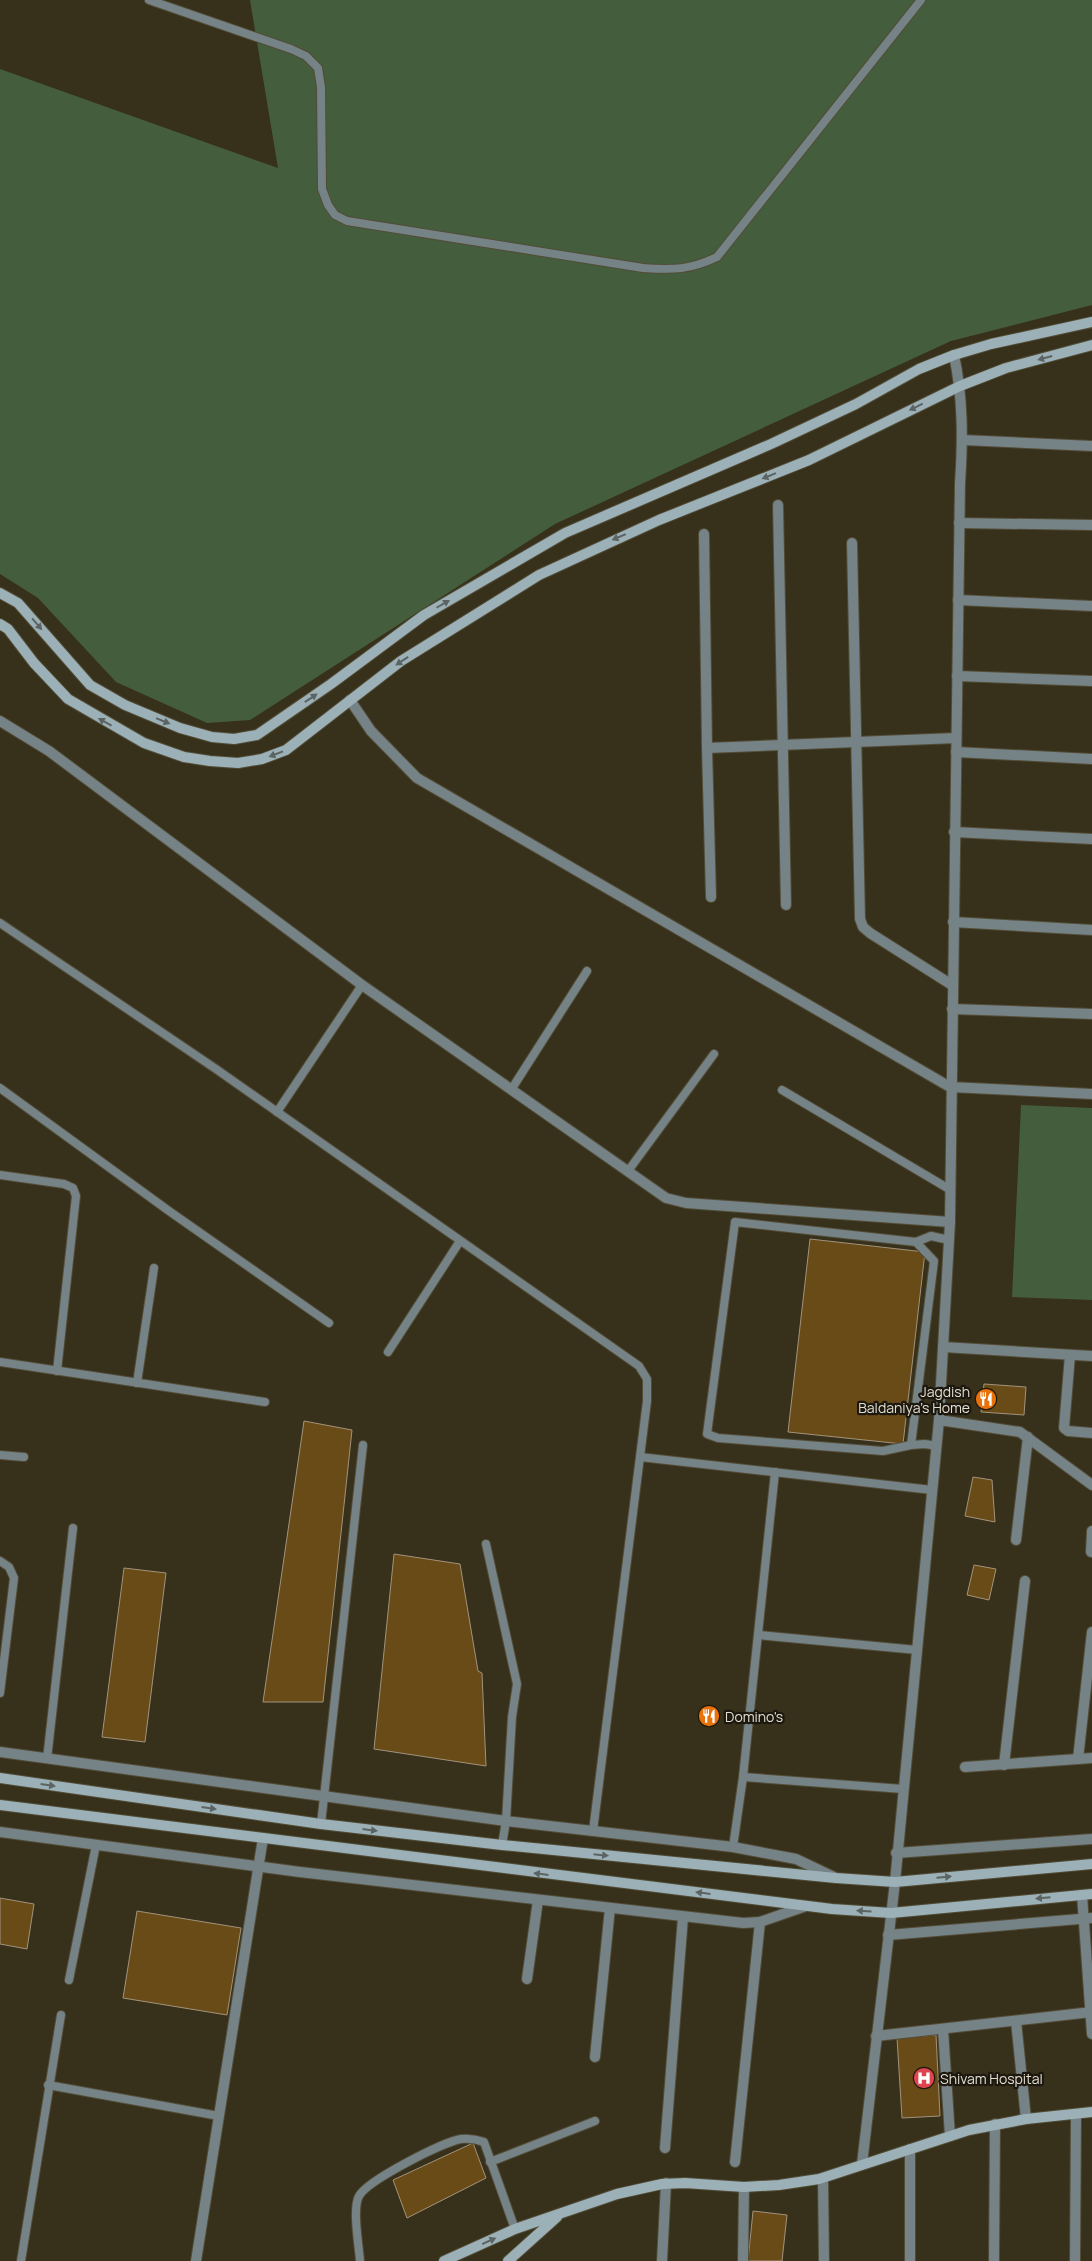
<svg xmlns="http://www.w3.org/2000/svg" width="1092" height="2261" viewBox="0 0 1092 2261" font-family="Manrope,sans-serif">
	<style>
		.green { fill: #445d3c }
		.building { fill: #694b18; stroke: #a3937c }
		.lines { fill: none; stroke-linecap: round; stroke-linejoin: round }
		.lane-casing { stroke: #524c37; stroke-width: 10 }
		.street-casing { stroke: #524c37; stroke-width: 12 }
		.secondary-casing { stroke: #524c37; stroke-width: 12 }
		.lane { stroke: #758286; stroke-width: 8 }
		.street { stroke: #758286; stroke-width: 10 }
		.secondary { stroke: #9bb1b7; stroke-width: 10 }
		.oneway { fill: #5c6463 }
		.labels { text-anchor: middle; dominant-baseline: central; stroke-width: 4.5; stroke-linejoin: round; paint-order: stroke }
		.poi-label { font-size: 14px; fill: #e1ddcf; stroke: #1c180f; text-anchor: start }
	</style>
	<rect width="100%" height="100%" fill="#37301a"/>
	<g class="green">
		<path d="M250,0h842v305l-141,36 -396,183 -305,196 -43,3 -91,-41 -78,-84 -38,-24v-505l278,99z"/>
		<path d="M1021,1105l71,3v192l-80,-3z"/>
	</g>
	<g class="building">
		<path d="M810,1239l115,13 -22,192 -115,-12z"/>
		<path d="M984,1384l42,3 -2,28 -43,-3z"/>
		<path d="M304,1421l48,9 -29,272h-60z"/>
		<path d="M973,1477l19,3 3,42 -30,-6z"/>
		<path d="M394,1554l66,10 18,107 4,2 4,93 -112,-17z"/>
		<path d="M974,1565l22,4 -7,31 -22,-5z"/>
		<path d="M124,1568l42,5 -21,169 -43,-5z"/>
		<path d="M0,1898l34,6 -7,45 -27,-5z"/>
		<path d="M137,1911l104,17 -14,87 -104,-17z"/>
		<path d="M936,2035l4,81 -38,2 -5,-80z"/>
		<path d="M473,2143l13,35 -79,40 -14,-38z"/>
		<path d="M753,2211l34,4 -5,46h-34z"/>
	</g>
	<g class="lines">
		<g class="lane-casing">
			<g id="lane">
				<path d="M149,0l142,49 15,7 12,12 3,19 1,102 6,16 7,10 12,6 296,47c30,2 47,2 74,-11l204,-257"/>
				<path d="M0,923l216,146 423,297 8,13v22l-54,430"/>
				<path d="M0,1088l169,123 160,112"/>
				<path d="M511,1090l76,-119"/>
				<path d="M782,1090l167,99"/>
				<path d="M277,1112l85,-127"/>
				<path d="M628,1171l86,-117"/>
				<path d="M0,1175l64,9 9,4 3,8 -19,175"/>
				<path d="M388,1352l72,-111"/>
				<path d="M0,1362l265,40"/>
				<path d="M137,1383l17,-115"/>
				<path d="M911,1445l23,-184 -18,-19"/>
				<path d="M937,1446l-12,-2 -14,1 -28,6 -165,-13 -11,-4 28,-212 181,20 15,-6 18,4"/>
				<path d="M0,1455l24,2"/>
				<path d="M640,1457l292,33"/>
				<path d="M486,1544l31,140 -5,33 -6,104 -4,24"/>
				<path d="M0,1561l9,6 5,11 -14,115"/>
				<path d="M758,1635l159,15"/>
				<path d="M47,1759l26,-231"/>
				<path d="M743,1777l160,12"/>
				<path d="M321,1824l42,-379"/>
				<path d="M733,1847l10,-70 32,-305"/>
				<path d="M69,1980l27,-135"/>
				<path d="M48,2085l171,31"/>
				<path d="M490,2162l105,-41"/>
				<path d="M21,2261l40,-246"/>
				<path d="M360,2261c-1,-15 -8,-52 -1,-65 9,-16 84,-54 102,-57 9,-1 15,0 23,3l31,87"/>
			</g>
		</g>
		<g class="street-casing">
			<g id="street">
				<path d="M963,440l129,6"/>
				<path d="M778,505l8,400"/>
				<path d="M959,523l133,2"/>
				<path d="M704,534l3,214 4,149"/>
				<path d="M852,543l8,376 3,8 7,6 82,52"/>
				<path d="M958,600l134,6"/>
				<path d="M957,676l135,5"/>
				<path d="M350,700l21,31 46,47 533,309 142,7"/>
				<path d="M0,721l49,30 313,234 304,213 20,5 264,19"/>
				<path d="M707,748l249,-10"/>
				<path d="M956,752l136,7"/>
				<path d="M954,832l138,7"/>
				<path d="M953,922l139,8"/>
				<path d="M952,1009l140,5"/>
				<path d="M943,1347l149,9"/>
				<path d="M1070,1355l-6,73 4,3 24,2"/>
				<path d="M939,1420l81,12 72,53"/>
				<path d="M1016,1540l12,-103"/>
				<path d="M1091,1552l1,-21"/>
				<path d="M0,1752l506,69 227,26 63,12 40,19"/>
				<path d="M1078,1759l14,-127"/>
				<path d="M1004,1765l21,-184"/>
				<path d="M965,1767l127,-9"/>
				<path d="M0,1832l300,40 443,51 17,-1 46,-16"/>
				<path d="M896,1853l196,-14"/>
				<path d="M1082,1895l10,139"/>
				<path d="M888,1935l204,-17"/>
				<path d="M527,1979l11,-79"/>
				<path d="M1016,2021l10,98"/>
				<path d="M943,2029l7,107"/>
				<path d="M876,2036l216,-24"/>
				<path d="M595,2057l15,-149"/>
				<path d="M665,2148l18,-231"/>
				<path d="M735,2162l25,-240"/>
				<path d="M862,2164l33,-282 44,-462 11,-198 10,-739c3,-44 3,-85 -6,-128"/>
				<path d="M823,2178l1,83"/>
				<path d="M196,2261l67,-423"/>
				<path d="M662,2261l4,-78"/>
				<path d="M743,2261l1,-74"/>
				<path d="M910,2261v-112"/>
				<path d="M994,2261l1,-137"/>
				<path d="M1075,2261l1,-147"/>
			</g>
		</g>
		<g class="secondary-casing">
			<g id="secondary">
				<path d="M0,593l18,10 72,82 35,20 55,23 32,9 22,2 23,-4 74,-51 93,-69 141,-82 206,-89 85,-40 63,-35 35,-14 37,-11 101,-22"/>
				<path d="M0,624l8,5 26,34 34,36 76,44 40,14 26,4 28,2 24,-4 24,-9 115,-89 138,-86 120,-55 150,-60 151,-74 46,-18 86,-23"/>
				<path d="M0,1778l321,46 181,21 334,33 59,4 197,-18"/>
				<path d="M0,1805l832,104 59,4 201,-19"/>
				<path d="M444,2261l71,-32 102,-35 45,-10 23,-1 59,4 35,-2 40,-6 150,-49 57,-11 66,-7"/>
				<path d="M508,2261l49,-44"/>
			</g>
		</g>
		<use href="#lane" class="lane"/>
		<use href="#street" class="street"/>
		<use href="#secondary" class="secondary"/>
	</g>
	<defs><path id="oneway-solid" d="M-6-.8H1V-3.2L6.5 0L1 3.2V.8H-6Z" transform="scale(1.25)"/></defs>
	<g class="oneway">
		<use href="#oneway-solid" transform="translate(1045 358) rotate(165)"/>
		<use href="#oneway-solid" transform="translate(916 407) rotate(154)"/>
		<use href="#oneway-solid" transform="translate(769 476) rotate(158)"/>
		<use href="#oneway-solid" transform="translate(619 537) rotate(157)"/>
		<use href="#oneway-solid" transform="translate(443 604) rotate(-30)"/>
		<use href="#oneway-solid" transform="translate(37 624) rotate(49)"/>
		<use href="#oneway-solid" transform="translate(402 661) rotate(146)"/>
		<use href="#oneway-solid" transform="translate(311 698) rotate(-34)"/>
		<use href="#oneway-solid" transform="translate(163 721) rotate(22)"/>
		<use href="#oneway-solid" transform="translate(105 722) rotate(-151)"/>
		<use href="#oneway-solid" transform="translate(276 754) rotate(159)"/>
		<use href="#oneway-solid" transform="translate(48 1785) rotate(8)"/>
		<use href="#oneway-solid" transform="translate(209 1808) rotate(8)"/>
		<use href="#oneway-solid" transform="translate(370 1830) rotate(7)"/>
		<use href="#oneway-solid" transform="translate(601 1855) rotate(6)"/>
		<use href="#oneway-solid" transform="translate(541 1874) rotate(-173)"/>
		<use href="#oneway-solid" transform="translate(944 1877) rotate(-5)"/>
		<use href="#oneway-solid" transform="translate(703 1893) rotate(-173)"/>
		<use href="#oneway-solid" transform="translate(1043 1898) rotate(175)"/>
		<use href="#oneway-solid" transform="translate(864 1911) rotate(-177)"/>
		<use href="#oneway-solid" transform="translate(489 2241) rotate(-24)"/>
	</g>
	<defs>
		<g id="restaurant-disc" transform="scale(1.125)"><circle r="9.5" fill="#e8710a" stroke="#1c180f"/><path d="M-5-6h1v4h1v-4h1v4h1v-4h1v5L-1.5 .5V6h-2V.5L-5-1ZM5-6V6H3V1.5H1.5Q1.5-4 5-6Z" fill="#fff"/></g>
		<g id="hospital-disc" transform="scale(1.125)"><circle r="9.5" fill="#e0444e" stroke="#1c180f"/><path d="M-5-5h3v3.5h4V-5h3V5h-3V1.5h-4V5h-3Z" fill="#fff"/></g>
	</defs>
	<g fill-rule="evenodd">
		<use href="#restaurant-disc" x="986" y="1399"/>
		<use href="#restaurant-disc" x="709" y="1716"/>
		<use href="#hospital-disc" x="924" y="2078"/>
	</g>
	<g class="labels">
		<g class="poi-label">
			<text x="970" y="1391" text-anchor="end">Jagdish<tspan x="970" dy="16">Baldaniya's Home</tspan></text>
			<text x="725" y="1716">Domino's</text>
			<text x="940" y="2078">Shivam Hospital</text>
		</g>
	</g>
</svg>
